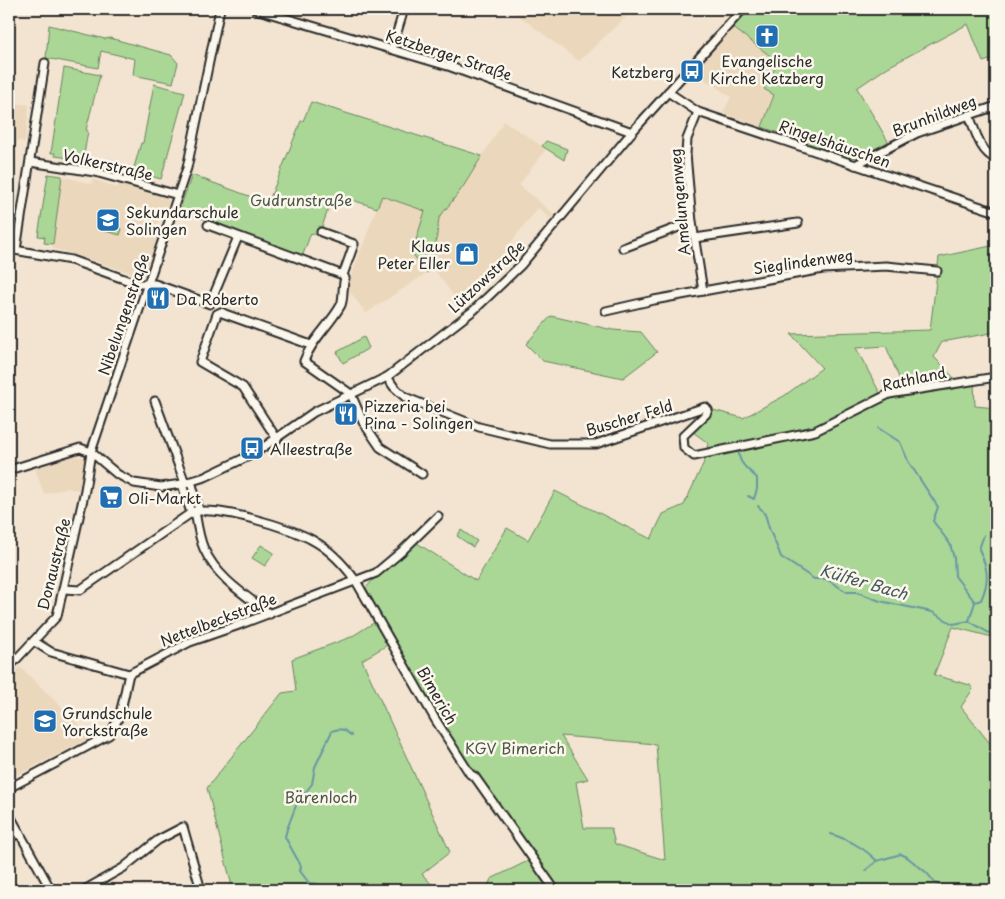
<svg xmlns="http://www.w3.org/2000/svg" width="1005" height="899" viewBox="0 0 1005 899" font-family="'Playpen Sans',sans-serif">
	<style>
		.built { fill: #ebd7bc }
		.green { fill: #aad796; stroke: #6a8160; fill-rule: evenodd }
		.lines { fill: none; stroke-linecap: round; stroke-linejoin: round }
		.stream { stroke: #6996a3; stroke-width: 2 }
		.minor-casing { stroke: #2b2b2b; stroke-width: 11 }
		.minor { stroke: #fbf7ec; stroke-width: 7 }
		.labels { text-anchor: middle; dominant-baseline: central; stroke-width: 5; stroke-linejoin: round; paint-order: stroke }
		.street-label { font-size: 15px; fill: #2b2b2b; stroke: #fbf7ec }
		.poi-label { font-size: 15px; fill: #2b2b2b; stroke: #fbf7ec; text-anchor: start }
		.park-label { font-size: 15px; fill: #4b5646; stroke: #fbf7ec }
		.water-label { font-size: 16px; font-style: italic; fill: #45585d; stroke: #fbf7ec }
	</style>
	<rect width="100%" height="100%" fill="#f2e4d0"/>
	<filter id="ink" filterUnits="userSpaceOnUse"><feTurbulence type="fractalNoise" baseFrequency=".02" numOctaves="2"/><feDisplacementMap in="SourceGraphic" scale="10" xChannelSelector="R" yChannelSelector="G"/><feConvolveMatrix kernelMatrix="1 2 1 2 8 2 1 2 1" color-interpolation-filters="sRGB"/></filter>
	<g filter="url(#ink)">
		<g class="built">
			<path d="M510,9h124l-55,52z"/>
			<path d="M731,26l47,36 -14,26 10,7 -12,32 -39,-14 8,-16 -39,-26z"/>
			<path d="M9,103l20,2v3l-4,34 -7,-2 -2,6 -7,-1z"/>
			<path d="M504,121l42,28 -27,36 36,30 -4,4 -13,-11 -30,38 7,7 -29,33 -24,21 -29,-39 6,-50 24,-31z"/>
			<path d="M62,176l29,8 2,-5 24,9 2,-6 47,15 3,5 -4,10 -4,-1 -5,16 4,2 -15,46 -4,1 -88,-28z"/>
			<path d="M381,196l45,15 -14,42 15,20 -61,40 -19,-25z"/>
			<path d="M72,455l13,3 -6,32 -13,-2 -22,6 -9,-26z"/>
			<path d="M20,667l54,52 14,20 -79,40v-53l5,-2 -5,-13v-33z"/>
		</g>
		<g class="green">
			<path d="M747,9h249v49l-13,4 -15,-38 -80,43 -31,21 32,55 -26,13 -13,2 -88,-31 12,-32 -10,-6 14,-27 -47,-36z"/>
			<path d="M49,25l56,14 5,-1 61,17 7,8 -5,20 -40,-8 2,-16 -34,-8 -3,17 -52,-10z"/>
			<path d="M64,68l36,7 -14,55 2,1 -5,29 -28,-4v-3h-4z"/>
			<path d="M154,84l31,8 -24,87 -28,-8 8,-28h2z"/>
			<path d="M311,102l171,54 -19,31 -24,31 -6,50 -6,5 -15,-20 13,-42 -43,-15 -5,12 -34,-11 -4,10 -9,-3 -8,23 -3,-1v10l-8,-3 -9,24 -77,-29 -13,-3 -2,-4 -31,-10 13,-36 76,28 33,-82h2z"/>
			<path d="M546,141l21,8 -3,11 -22,-14z"/>
			<path d="M48,174l14,2 -9,68 -9,-1 1,-6 -7,-1z"/>
			<path d="M995,219l1,113 -54,10 -8,15 23,24 -53,9 -18,-44 -30,2 25,47 93,-13 1,24 21,2v230l-43,-11 -19,48 36,10 3,4 -12,18 35,44v139h-510l5,-11 41,-20 4,-4v-3l-6,-2 -54,-80 -9,-3 -101,-179 11,-13 40,-32 59,38 31,-53 21,12 27,-49 96,48 12,-25 21,-9 21,-45 3,-17 -15,-11 20,-22 30,8 41,-22 38,-28 -31,-34 139,-4 9,-73 52,-11zM561,736l95,8 9,116 -50,-16 -4,-16h-27l-8,-46 12,-3z"/>
			<path d="M107,224l15,5 -2,6 -15,-4z"/>
			<path d="M551,316l62,14 28,2 16,20 -34,26 -80,-17 -17,-17z"/>
			<path d="M364,337l5,11 -26,15 -6,-11z"/>
			<path d="M461,530l16,11 -4,6 -16,-11z"/>
			<path d="M261,545l13,8 -9,13 -13,-8z"/>
			<path d="M375,622l14,22 -27,16 88,192 -28,22 15,16h-204l-26,-102 75,-95 14,-2 -4,-32 59,-22z"/>
		</g>
		<g class="lines">
			<g class="stream">
				<path d="M878,428l22,14 8,19 30,46 -5,14 17,23 4,14 1,18 20,26 -6,19"/>
				<path d="M739,449c-2,14 9,20 18,29v11l-3,10 -6,-3"/>
				<path d="M758,506c10,9 8,14 12,25 4,9 8,17 11,26l33,22h12l21,13h10l23,9 52,11 21,12 16,-3 20,12h7"/>
				<path d="M975,602l6,-2c9,-20 7,-31 -2,-51l5,-14"/>
				<path d="M831,834c18,6 32,13 46,27l24,-7 6,3 20,16 8,10 13,7"/>
				<path d="M866,870l11,-9"/>
				<path d="M318,884l-9,-1 -9,-12 1,-5 -16,-29 2,-8 10,-26 15,-19 3,-17 17,-36c9,-4 13,-1 20,5"/>
				<path d="M318,890v-1"/>
			</g>
			<g class="minor-casing">
				<g id="minor">
					<path d="M255,9l196,58 181,65"/>
					<path d="M392,49l12,-40"/>
					<path d="M668,92l30,20 298,100"/>
					<path d="M698,112l-11,27 -1,15 6,68 11,69"/>
					<path d="M969,115c7,17 10,36 27,44"/>
					<path d="M30,162l65,10 83,23"/>
					<path d="M855,165l62,-32 79,-27"/>
					<path d="M208,225l135,50"/>
					<path d="M321,232l33,12 -11,31 2,3c-3,8 -1,20 -4,27 -11,20 -29,34 -37,56l47,33 12,28 17,25 42,27"/>
					<path d="M695,238l103,-15"/>
					<path d="M623,248l69,-26"/>
					<path d="M9,249l62,11 67,24h17l55,20 28,-67"/>
					<path d="M16,250l29,-187"/>
					<path d="M606,311l48,-11 169,-31 63,-3 51,5"/>
					<path d="M387,377l7,10 11,10 32,13 42,17 71,17h46l109,-37 3,3 -2,4 -23,22 1,12 10,8 121,-25 74,-37 107,-17"/>
					<path d="M155,401l30,82"/>
					<path d="M277,439l-34,-52 -43,-25 17,-48 4,-2 4,2 86,31"/>
					<path d="M9,470l71,-22 11,4 26,22 17,9 27,4 21,-3 23,-7 50,-24 59,-41 73,-35 87,-67 47,-45 111,-133 111,-123"/>
					<path d="M191,481l8,29"/>
					<path d="M182,484l9,29"/>
					<path d="M195,511c2,12 4,27 9,38 13,29 41,46 66,65"/>
					<path d="M64,589l16,1 111,-77c22,-9 102,15 123,28 16,9 31,25 42,40l79,138 35,55 5,3 80,113"/>
					<path d="M35,642l16,10 78,22 61,-32 46,-16 140,-53 25,-21 37,-36"/>
					<path d="M9,667l48,-51 28,-126 6,-38 96,-284 33,-159"/>
					<path d="M9,788l100,-53c13,-17 15,-41 20,-61"/>
					<path d="M9,814l42,76"/>
					<path d="M9,839l10,-7"/>
					<path d="M84,890l39,-22 35,-28 25,-13 18,63"/>
				</g>
			</g>
			<use href="#minor" class="minor"/>
		</g>
	</g>
	<defs>
		<g id="church-square" transform="scale(1.25)"><rect x="-9" y="-9" width="18" height="18" rx="4" fill="#1f6fb2" stroke="#fbf7ec"/><path d="M-1.2-6h2.4v3.5h3.3v2.4h-3.3V6h-2.4V-.1h-3.3v-2.4h3.3Z" fill="#fff"/></g>
		<g id="bus-square" transform="scale(1.25)"><rect x="-9" y="-9" width="18" height="18" rx="4" fill="#1f6fb2" stroke="#fbf7ec"/><path d="M-5-6H5V4H4V6H2V4H-2V6H-4V4H-5ZM-3.5-4V0h7V-4ZM-3.5 1.2v1.5H-2V1.2ZM2 1.2v1.5H3.5V1.2Z" fill="#fff"/></g>
		<g id="school-square" transform="scale(1.25)"><rect x="-9" y="-9" width="18" height="18" rx="4" fill="#1f6fb2" stroke="#fbf7ec"/><path d="M0-5L7-2L0 1L-7-2ZM-4 1L0 2.5L4 1V4Q0 6-4 4Z" fill="#fff"/></g>
		<g id="shop-square" transform="scale(1.25)"><rect x="-9" y="-9" width="18" height="18" rx="4" fill="#1f6fb2" stroke="#fbf7ec"/><path d="M-5-2.5h2.3a2.7 3.5 0 0 1 5.4 0H5L5.5 6h-11ZM-1.5-2.5h3a1.5 2.3 0 0 0-3 0Z" fill="#fff"/></g>
		<g id="restaurant-square" transform="scale(1.25)"><rect x="-9" y="-9" width="18" height="18" rx="4" fill="#1f6fb2" stroke="#fbf7ec"/><path d="M-5-6h1v4h1v-4h1v4h1v-4h1v5L-1.5 .5V6h-2V.5L-5-1ZM5-6V6H3V1.5H1.5Q1.5-4 5-6Z" fill="#fff"/></g>
		<g id="supermarket-square" transform="scale(1.25)"><rect x="-9" y="-9" width="18" height="18" rx="4" fill="#1f6fb2" stroke="#fbf7ec"/><path d="M-6-5.5h2.5l.6 2H6L4.5 2H-2.5L-4.4-4H-6ZM-1.5 3.2a1.3 1.3 0 1 0 .1 0ZM3 3.2a1.3 1.3 0 1 0 .1 0Z" fill="#fff"/></g>
	</defs>
	<g fill-rule="evenodd">
		<use href="#church-square" x="767" y="36"/>
		<use href="#bus-square" x="692" y="71"/>
		<use href="#school-square" x="108" y="220"/>
		<use href="#shop-square" x="467" y="254"/>
		<use href="#restaurant-square" x="158" y="298"/>
		<use href="#restaurant-square" x="346" y="414"/>
		<use href="#bus-square" x="252" y="448"/>
		<use href="#supermarket-square" x="111" y="497"/>
		<use href="#school-square" x="45" y="721"/>
	</g>
	<g class="labels">
		<g class="street-label">
			<text transform="translate(449 54) rotate(18)">Ketzberger Straße</text>
			<text transform="translate(934 115) rotate(-21)">Brunhildweg</text>
			<text transform="translate(835 143) rotate(19)">Ringelshäuschen</text>
			<text transform="translate(108 164) rotate(13)">Volkerstraße</text>
			<text transform="translate(679 202) rotate(-95)">Amelungenweg</text>
			<text transform="translate(803 261) rotate(-8)">Sieglindenweg</text>
			<text transform="translate(486 276) rotate(-43)">Lützowstraße</text>
			<text transform="translate(123 314) rotate(-71)">Nibelungenstraße</text>
			<text transform="translate(914 378) rotate(-12)">Rathland</text>
			<text transform="translate(629 417) rotate(-17)">Buscher Feld</text>
			<text transform="translate(53 564) rotate(-76)">Donaustraße</text>
			<text transform="translate(218 619) rotate(-21)">Nettelbeckstraße</text>
			<text transform="translate(438 695) rotate(60)">Bimerich</text>
		</g>
		<g class="poi-label">
			<text x="767" y="60" text-anchor="middle">Evangelische<tspan x="767" dy="17">Kirche Ketzberg</tspan></text>
			<text x="674" y="71" text-anchor="end">Ketzberg</text>
			<text x="126" y="211">Sekundarschule<tspan x="126" dy="17">Solingen</tspan></text>
			<text x="450" y="245" text-anchor="end">Klaus<tspan x="450" dy="17">Peter Eller</tspan></text>
			<text x="176" y="298">Da Roberto</text>
			<text x="364" y="405">Pizzeria bei<tspan x="364" dy="17">Pina - Solingen</tspan></text>
			<text x="270" y="448">Alleestraße</text>
			<text x="128" y="497">Oli-Markt</text>
			<text x="62" y="712">Grundschule<tspan x="62" dy="17">Yorckstraße</tspan></text>
		</g>
		<g class="park-label">
			<text x="301" y="199">Gudrunstraße</text>
			<text x="515" y="747">KGV Bimerich</text>
			<text x="321" y="796">Bärenloch</text>
		</g>
		<g class="water-label">
			<text transform="translate(864 581) rotate(16)">Külfer Bach</text>
		</g>
	</g>
	<rect width="1005" height="899" fill="none" stroke="#fbf7ec" stroke-width="30"/>
	<rect x="15" y="15" width="975" height="869" fill="none" stroke="#2b2b2b" stroke-width="2" filter="url(#ink)"/>
</svg>
